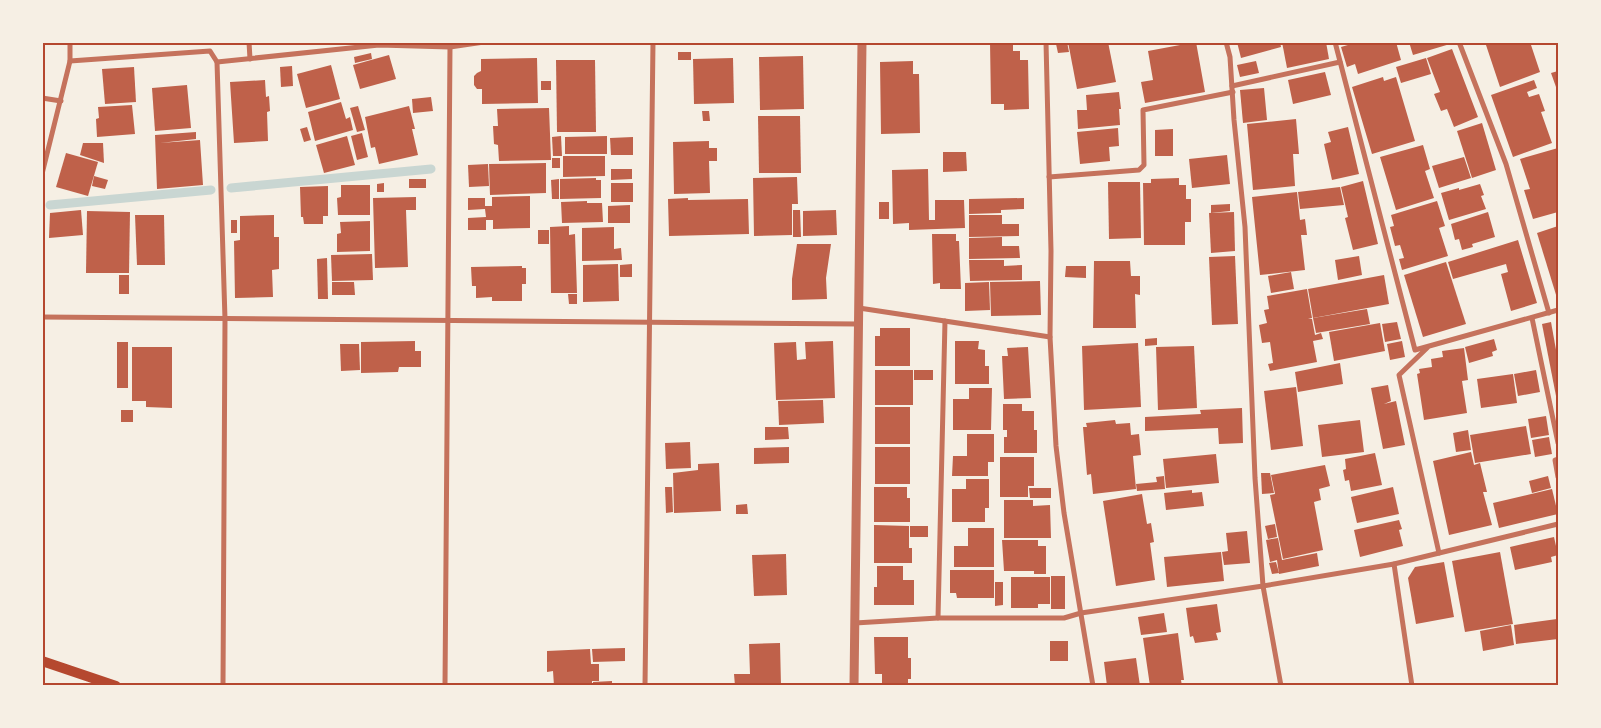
<svg xmlns="http://www.w3.org/2000/svg" width="1601" height="728" viewBox="0 0 1601 728" font-family="'Noto Serif',serif">
	<style>
		.lines { fill: none; stroke-linecap: round; stroke-linejoin: round }
		.stream { stroke: #c9d6d2; stroke-width: 9 }
		.building { fill: #bf614a }
		.minor { stroke: #c5725c; stroke-width: 5 }
		.tertiary { stroke: #c5725c; stroke-width: 9 }
		.secondary { stroke: #b5482f; stroke-width: 10 }
		.neatline { fill: none; stroke: #b5482f; stroke-width: 2 }
	</style>
	<rect width="100%" height="100%" fill="#f6efe4"/>
	<g class="lines">
		<g class="stream">
			<path d="M231,188l200,-19"/>
			<path d="M50,205l161,-15"/>
		</g>
	</g>
	<g class="building">
		<path d="M990,42h20v3h3v6h7v9h8l1,49 -25,1v-6h-13z"/>
		<path d="M1067,42l2,10 -11,1 -2,-9z"/>
		<path d="M1068,42h40l8,40 -39,7z"/>
		<path d="M1196,42l9,50 -60,11 -4,-21 12,-2 -5,-29z"/>
		<path d="M1237,42h43l1,5 -40,11z"/>
		<path d="M1282,42h44l3,17 -42,9z"/>
		<path d="M1358,42h38l5,18 -43,14 -3,-10 -8,3 -6,-20z"/>
		<path d="M1409,42h40l1,2 -37,11z"/>
		<path d="M1485,42h45l10,30 -40,15z"/>
		<path d="M1452,49l26,68 -24,10 -7,-18 -6,2 -7,-17 6,-2 -13,-34z"/>
		<rect x="678" y="52" width="13" height="8"/>
		<path d="M371,53l1,6 -17,4 -1,-6z"/>
		<path d="M389,55l7,24 -36,10 -7,-24z"/>
		<path d="M803,56l1,53 -44,1 -1,-53z"/>
		<path d="M537,58l1,45 -56,1v-15h-5l-3,-4v-9l3,-3 4,-2v-12z"/>
		<path d="M733,58l1,45 -40,1 -1,-45z"/>
		<path d="M1426,58l5,16 -30,9 -5,-16z"/>
		<path d="M556,60h39l1,72h-39z"/>
		<path d="M913,61v13h6l1,59 -39,1 -1,-72z"/>
		<path d="M1256,61l3,12 -19,4 -3,-12z"/>
		<path d="M331,65l9,34 -34,9 -9,-34z"/>
		<path d="M292,66l1,20 -12,1 -1,-20z"/>
		<path d="M134,67l2,35 -31,2 -3,-35z"/>
		<path d="M1558,71v15l-2,1 -5,-14z"/>
		<path d="M1325,72l6,23 -38,9 -5,-24z"/>
		<path d="M1383,77l1,4 12,-4 19,64 -43,13 -20,-67z"/>
		<path d="M265,80l1,17 3,-1 1,15 -3,1 1,29 -34,2 -4,-61z"/>
		<path d="M1534,80l3,8 -10,4 2,5 10,-3 6,17 -4,1 11,31 -39,14 -22,-62z"/>
		<rect x="541" y="81" width="10" height="9"/>
		<path d="M187,85l4,43 -36,3 -3,-43z"/>
		<path d="M1264,88l3,32 -24,3 -3,-33z"/>
		<path d="M1119,92l2,17h-2l1,16 -42,4 -1,-19h10l-1,-15z"/>
		<path d="M431,97l2,14 -20,2 -1,-14z"/>
		<path d="M341,102l5,17 4,-2 3,13 -38,11 -7,-29z"/>
		<path d="M132,105l3,29 -38,3 -1,-18 3,-1 -1,-11z"/>
		<path d="M358,106l7,24 -8,2 -7,-24z"/>
		<path d="M409,106l6,23h-3l6,26 -39,9 -4,-17 -4,1 -6,-31z"/>
		<path d="M549,108l2,52 -52,1 -1,-16 -4,-1 -1,-18h5l-1,-17z"/>
		<path d="M702,111h7l1,10h-7z"/>
		<path d="M758,116h42l1,57h-42z"/>
		<path d="M1296,119l3,35h-6l2,32 -42,4 -6,-66z"/>
		<path d="M1482,123l14,47 -24,8 -15,-47z"/>
		<path d="M307,127l4,13 -7,2 -4,-13z"/>
		<path d="M1348,127l11,47 -27,6 -8,-36 7,-2 -3,-10z"/>
		<path d="M1118,128l1,18 -10,1 1,14 -30,3 -3,-32z"/>
		<path d="M1173,129v27h-18v-26z"/>
		<path d="M196,132v7l-36,4 40,-3 3,45 -46,4 -2,-54z"/>
		<path d="M362,133l6,24 -11,3 -6,-24z"/>
		<path d="M347,136l8,29 -31,8 -8,-28z"/>
		<path d="M561,136l1,20h-9l-1,-19z"/>
		<path d="M607,136v18h-42v-17z"/>
		<path d="M633,137v18h-22l-1,-17z"/>
		<path d="M709,141v7h8v13h-8l1,32 -36,1 -1,-52z"/>
		<path d="M83,143h20l1,20 -24,-8z"/>
		<path d="M1423,145l7,24 -5,2 9,27 -38,12 -16,-53z"/>
		<path d="M1558,148v64l-25,7 -9,-29 6,-1 -10,-30z"/>
		<path d="M943,152h23l1,19 -24,1z"/>
		<path d="M66,153l32,9 -10,34 -32,-9z"/>
		<path d="M1227,155l3,29 -38,4 -3,-29z"/>
		<path d="M563,156h42v20l-42,1z"/>
		<path d="M1464,157l7,21 -32,10 -7,-22z"/>
		<rect x="552" y="158" width="8" height="10"/>
		<path d="M546,163v30l-56,2 -1,-31z"/>
		<path d="M488,164l1,22 -20,1 -1,-22z"/>
		<path d="M611,169h21v10l-21,1z"/>
		<path d="M928,169l1,51h6v-20h29l1,28 -56,2v-7l-16,1 -1,-54z"/>
		<path d="M94,176l14,4 -3,9 -13,-3z"/>
		<path d="M797,177l1,27h-6v31l-38,1 -1,-58z"/>
		<path d="M596,178v2h5v18l-41,1v-20z"/>
		<path d="M1179,178v7h7v14h5v23h-6v23h-41l-1,-62h8v-4z"/>
		<rect x="409" y="179" width="17" height="9"/>
		<path d="M559,179v20h-7l-1,-19z"/>
		<path d="M1363,181l15,63 -25,6 -8,-32 3,-1 -7,-30z"/>
		<path d="M1108,182h32l1,56 -32,1z"/>
		<path d="M384,183v9h-7v-8z"/>
		<rect x="611" y="183" width="22" height="19"/>
		<path d="M1480,184l4,11 -3,1 5,13 -37,11 -8,-27 18,-5v2z"/>
		<path d="M341,185h29v30h-32l-1,-17 4,-1z"/>
		<path d="M328,186v30h-5v8h-19l-1,-7h-2l-1,-30z"/>
		<path d="M1340,187l4,18 -44,4 -2,-17z"/>
		<path d="M1297,192l3,28 5,-1 2,16h-6l4,35 -45,5 -8,-78z"/>
		<path d="M530,196v32l-37,1v-9h-7v10h-18v-12l18,-1 -1,-8 -17,1v-12h17v8h7v-9z"/>
		<path d="M416,197v13h-10l2,57 -33,1 -2,-70z"/>
		<path d="M688,198v2l60,-1 1,35 -80,2 -1,-37z"/>
		<path d="M1024,198v11l-23,1v3l-32,1v-15z"/>
		<path d="M587,201v2h15l1,19 -41,1 -1,-21z"/>
		<path d="M1437,201l8,25 -6,2 9,28 -46,14 -3,-11 5,-1 -4,-13 -5,1 -5,-19 4,-1 -3,-11z"/>
		<rect x="879" y="202" width="10" height="17"/>
		<path d="M1230,204v7l-19,2v-8z"/>
		<path d="M630,205v18h-22v-17z"/>
		<path d="M81,210l2,25 -34,3 1,-25z"/>
		<path d="M793,210h7l1,27h-8z"/>
		<path d="M836,210l1,25 -34,1v-25z"/>
		<path d="M87,211l43,1 -1,61h-43z"/>
		<path d="M1234,212l1,39 -24,2 -2,-40z"/>
		<path d="M1488,212l7,25 -23,7 1,3 -11,3 -3,-11 -4,1 -4,-16z"/>
		<path d="M135,215h29l1,50h-28z"/>
		<path d="M274,215v22h5v32l-7,1 1,27 -38,1 -1,-57 6,-1v-24z"/>
		<path d="M969,215h33v9h17v12l-50,1z"/>
		<rect x="231" y="220" width="6" height="13"/>
		<path d="M370,221v30l-33,1v-18l4,-1 -1,-11z"/>
		<path d="M569,226v9l6,-1 2,59h-26l-1,-66z"/>
		<path d="M1558,226v72h-1l-20,-65z"/>
		<path d="M614,227v22l7,-1 1,12 -40,1v-33z"/>
		<rect x="538" y="230" width="11" height="14"/>
		<path d="M932,234h24v7h3l2,48h-21v-6l-7,1z"/>
		<path d="M1002,237v9h17l1,12 -51,1v-21z"/>
		<path d="M1518,240l19,63 -26,8 -10,-37 7,-2 -2,-8 -53,15 -5,-17z"/>
		<path d="M797,244h34l-5,34 1,21 -35,1v-21z"/>
		<path d="M372,254l1,26 -41,1 -1,-26z"/>
		<path d="M1235,256l3,68 -26,1 -3,-68z"/>
		<path d="M1359,256l3,19 -24,5 -3,-20z"/>
		<path d="M327,258l1,41h-10l-1,-40z"/>
		<path d="M969,260h35v6l18,-1v15l-52,1z"/>
		<path d="M1094,261h36l1,15h9v19l-5,-1 1,34h-43z"/>
		<path d="M1446,262l20,62 -43,13 -19,-62z"/>
		<path d="M618,264l1,37 -36,1v-37z"/>
		<path d="M632,264v13h-12v-12z"/>
		<path d="M522,266v2h4v16h-4v17h-30v-4l-16,1v-12h-4l-1,-19z"/>
		<path d="M1066,266h20v12l-21,-1z"/>
		<path d="M1291,272l3,17 -23,4 -3,-17z"/>
		<rect x="119" y="275" width="10" height="19"/>
		<path d="M1384,275l5,29 -76,14 -5,-29z"/>
		<path d="M1040,281l1,34 -50,1 -1,-34z"/>
		<path d="M332,282h22l1,13h-23z"/>
		<path d="M989,282l1,28 -25,1v-28z"/>
		<path d="M1307,289l5,29 -4,1h4l3,16 6,-2 2,6 -10,2 4,21 -47,9 -2,-7 5,-1 -3,-21 -8,1 -3,-18 8,-2 -3,-13 5,-1 -2,-13z"/>
		<path d="M568,294h9v10h-8z"/>
		<path d="M1367,309l3,15 -54,9 -3,-15z"/>
		<path d="M1397,322l4,17 -16,3 -3,-18z"/>
		<path d="M1551,322l7,39v34l-2,1 -14,-72z"/>
		<path d="M1380,323l5,28 -51,10 -5,-29z"/>
		<path d="M880,328h30v38h-35v-30h5z"/>
		<path d="M1157,338v7l-12,1v-7z"/>
		<path d="M1494,339l3,11 -5,2 1,4 -24,7 -4,-16z"/>
		<path d="M415,341v10h6v16h-22l-1,5 -37,1v-31z"/>
		<path d="M833,341l2,57 -59,2 -2,-57 22,-1 1,18 9,-1 -1,-17z"/>
		<path d="M955,341h24l-1,8 7,1v16h4v18h-34z"/>
		<path d="M1402,341l3,16 -15,3 -3,-16z"/>
		<rect x="117" y="342" width="11" height="46"/>
		<path d="M1138,343l3,64 -57,3 -2,-64z"/>
		<path d="M340,344h19l1,26 -19,1z"/>
		<path d="M1194,346l3,62 -39,2 -2,-63z"/>
		<path d="M132,347h40v61l-26,-1v-6h-14z"/>
		<path d="M1028,347l3,51 -27,1 -2,-43h6l-1,-8z"/>
		<path d="M1464,348l4,32 -6,1 5,32 -43,7 -7,-46 3,-1 -1,-4 13,-2 -1,-8 12,-2 -1,-6z"/>
		<path d="M1340,363l3,21 -45,8 -3,-20z"/>
		<rect x="875" y="370" width="38" height="35"/>
		<rect x="914" y="370" width="19" height="10"/>
		<path d="M1536,370l4,22 -22,4 -4,-22z"/>
		<path d="M1513,374l4,29 -36,5 -4,-29z"/>
		<path d="M1388,385l3,16 -7,3 12,-3 9,44 -22,4 -12,-61z"/>
		<path d="M1296,387l7,59 -32,4 -7,-59z"/>
		<path d="M969,388h23l-1,42h-38v-31h16z"/>
		<path d="M823,400l1,23 -45,2 -1,-24z"/>
		<path d="M1003,404h19v7h12v19h3v23h-33v-16h3v-7h-4z"/>
		<rect x="875" y="407" width="35" height="37"/>
		<path d="M1242,408l1,35 -24,1 -1,-16 -73,3v-14l56,-3 -1,-4z"/>
		<rect x="121" y="410" width="12" height="12"/>
		<path d="M1546,416l3,19 -18,3 -3,-19z"/>
		<path d="M1115,420l1,4 14,-1 1,12 8,-1 2,21 -8,1 3,33 -43,5 -2,-20 -4,1 -4,-48h4l-1,-4z"/>
		<path d="M1360,420l4,32 -42,5 -4,-32z"/>
		<path d="M1526,426l5,28 -56,9 -5,-28z"/>
		<path d="M765,427h23l1,12 -24,1z"/>
		<path d="M1468,430l3,20 -15,2 -3,-19z"/>
		<path d="M967,434h27v28h-6v14h-36l1,-20h14z"/>
		<path d="M1549,437l3,17 -17,3 -3,-17z"/>
		<path d="M690,442l1,26 -25,1 -1,-26z"/>
		<path d="M789,447v16l-35,1v-16z"/>
		<rect x="875" y="447" width="35" height="37"/>
		<path d="M1471,452l3,13 6,-2 7,29h-4l9,33 -43,10 -16,-74z"/>
		<path d="M1375,453l7,32 -31,6 -2,-11 -4,1 -2,-11 3,-1 -1,-10z"/>
		<path d="M1216,454l3,29 -53,5 -3,-29z"/>
		<path d="M1000,457h34v29h-6v11h-28z"/>
		<path d="M719,463l2,48 -47,2 -1,-40 25,-3v-6z"/>
		<path d="M1325,465l5,21 -11,3 2,11 -7,2 9,48 -40,9 -13,-64 5,-1 -4,-19z"/>
		<path d="M1261,473h9l4,20 -12,1z"/>
		<path d="M1164,476l1,13 -28,2 -1,-7 21,-2 -1,-5z"/>
		<path d="M1548,476l3,12 -19,5 -3,-12z"/>
		<path d="M966,479h23v29h-4v14h-33v-33h14z"/>
		<path d="M665,487h7l1,25 -7,1z"/>
		<path d="M874,487h33v11h3v24h-36z"/>
		<path d="M1393,487l6,27 -42,9 -6,-26z"/>
		<path d="M1029,488h22v10h-21z"/>
		<path d="M1552,489l6,25 -59,14 -6,-25z"/>
		<path d="M1192,490v3l10,-1 2,14 -38,4 -2,-17z"/>
		<path d="M1142,494l5,30 4,-1 3,19 -4,1 5,37 -39,6 -13,-85z"/>
		<path d="M1004,500h29v6l17,-1 1,33h-47z"/>
		<path d="M747,504l1,10h-12v-9z"/>
		<path d="M1399,520l3,9 -3,1 4,16 -43,11 -6,-27z"/>
		<path d="M1275,524l2,13 -9,2 -3,-13z"/>
		<path d="M874,525l35,1v22h3v15h-38z"/>
		<rect x="910" y="526" width="18" height="11"/>
		<path d="M968,528h26v39h-40v-21h14z"/>
		<path d="M1247,531l3,32 -26,2 -2,-13 6,-1 -2,-18z"/>
		<path d="M1554,537l4,18 -7,2 1,5 -37,8 -5,-23z"/>
		<path d="M1278,538l4,22 35,-7 2,13 -40,8 -2,-14 -7,2 -4,-22z"/>
		<path d="M1002,540h36v6h8v28h-12v-3h-30z"/>
		<path d="M1221,552l3,29 -57,6 -3,-30z"/>
		<path d="M1500,552l13,72 -48,8 -13,-71z"/>
		<path d="M786,554l1,41 -33,1 -2,-41z"/>
		<path d="M1276,562l3,11 -7,1 -3,-11z"/>
		<path d="M1444,562l10,55 -38,7 -8,-46 7,-11z"/>
		<path d="M877,566h26v14h11v25h-40v-18h3z"/>
		<path d="M950,570h44v28h-37l-1,-5h-6z"/>
		<rect x="1051" y="576" width="14" height="33"/>
		<path d="M1011,577h39v27h-12v4h-27z"/>
		<path d="M995,582h8v23l-8,1z"/>
		<path d="M1217,604l4,28 -5,1 2,7 -23,3 -2,-7 -3,1 -4,-29z"/>
		<path d="M1164,613l3,19 -26,3 -3,-18z"/>
		<path d="M1557,619l1,20 -42,5 -2,-19z"/>
		<path d="M1511,625l3,20 -31,6 -3,-20z"/>
		<path d="M1178,633l6,47h-3l1,6h-32l-7,-48z"/>
		<path d="M874,637h34v21h3v21h-3v7h-26v-12h-7z"/>
		<rect x="1050" y="641" width="18" height="20"/>
		<path d="M780,643l1,43h-46l-1,-12h16l-1,-30z"/>
		<path d="M625,648v13l-32,1 -1,-13z"/>
		<path d="M590,649l1,15h8v17h-7v5h-38l-1,-15 -6,1v-21z"/>
		<path d="M1136,658l4,28h-33l-3,-24z"/>
		<path d="M612,681v5h-19v-4z"/>
	</g>
	<g class="lines">
		<g class="minor">
			<path d="M249,42l1,17"/>
			<path d="M1046,42l5,209 -1,86 6,109 8,67 29,173"/>
			<path d="M1226,42l4,15 4,63 11,107 10,251 8,108 18,100"/>
			<path d="M1335,42l80,308 143,-40"/>
			<path d="M1459,42l47,122 43,149"/>
			<path d="M70,61l140,-10 7,11 162,-17 71,2 34,-5"/>
			<path d="M217,62l8,257 -2,367"/>
			<path d="M1232,86l108,-24"/>
			<path d="M42,98l19,3"/>
			<path d="M42,174l28,-113v-19"/>
			<path d="M1049,177l90,-7 5,-5 -1,-55 90,-18"/>
			<path d="M859,308l191,29"/>
			<path d="M42,317l816,7"/>
			<path d="M1532,318l26,125"/>
			<path d="M1427,348l-28,27 40,178"/>
			<path d="M1558,459l-3,1 3,17"/>
			<path d="M1394,564l18,122"/>
			<path d="M938,618l7,-297"/>
			<path d="M855,623l83,-5h126l17,-5 182,-27 131,-22 164,-40"/>
			<path d="M445,686l5,-639"/>
			<path d="M645,686l8,-644"/>
		</g>
		<path class="tertiary" d="M854,686l8,-644"/>
		<path class="secondary" d="M42,661l74,25"/>
	</g>
	<rect width="1601" height="728" fill="none" stroke="#f6efe4" stroke-width="88"/>
	<rect x="44" y="44" width="1513" height="640" class="neatline"/>
</svg>
